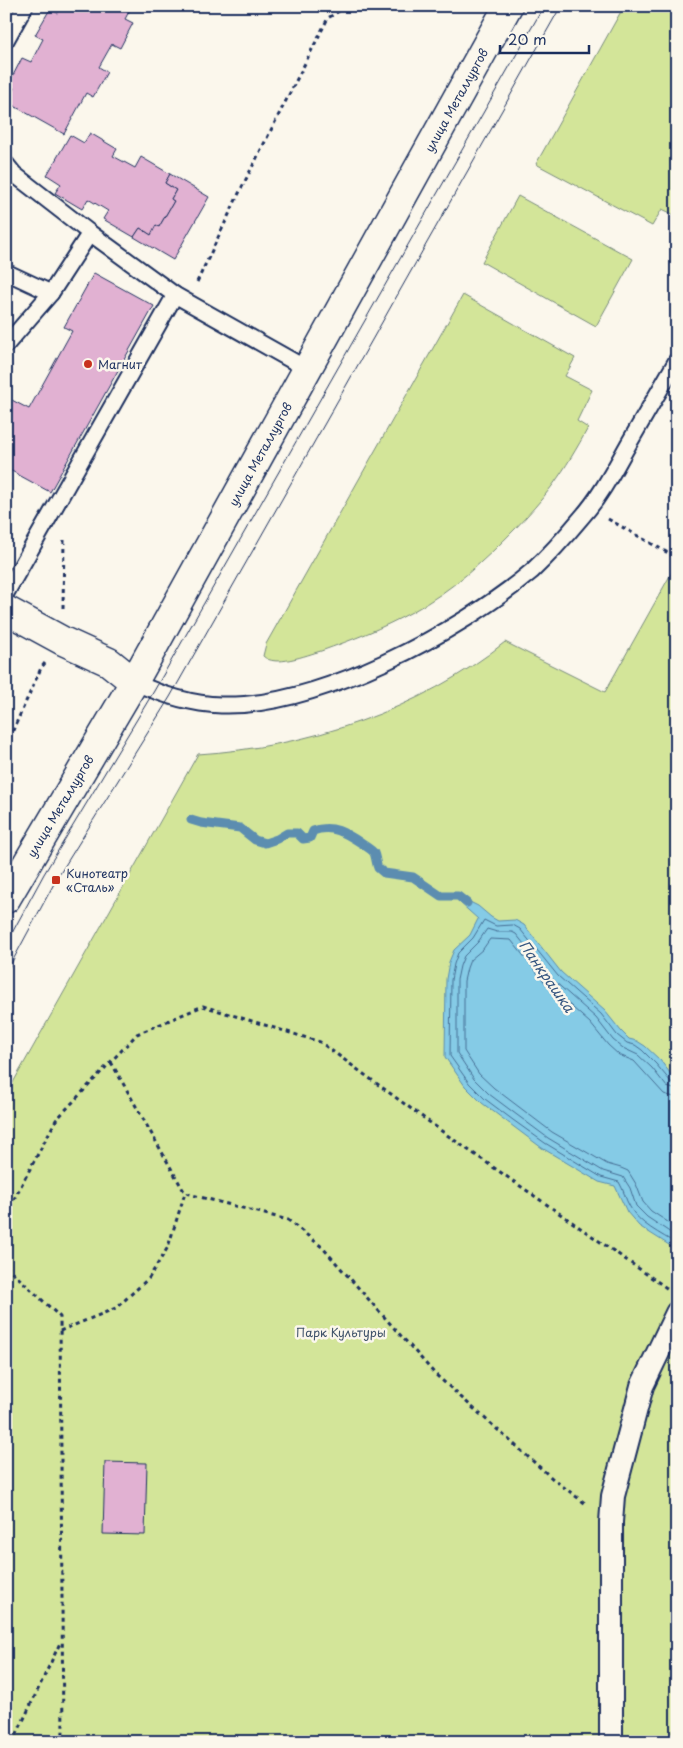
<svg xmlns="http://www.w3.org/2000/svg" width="683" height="1748" viewBox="0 0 683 1748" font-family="'Playpen Sans',sans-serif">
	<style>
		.green { fill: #d3e599; stroke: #778a7c }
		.water { fill: #85cbe6; stroke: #5b8db0 }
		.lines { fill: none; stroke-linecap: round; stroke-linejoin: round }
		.shore { stroke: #456d94; stroke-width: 1 }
		.stream { stroke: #5b8db0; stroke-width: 9 }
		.building { fill: #e1b1d2; stroke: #1b2f5e }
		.service-casing { stroke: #1b2f5e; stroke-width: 19 }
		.pedestrian-casing { stroke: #1b2f5e; stroke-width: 26 }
		.minor-casing { stroke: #1b2f5e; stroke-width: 31 }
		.secondary-casing { stroke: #1b2f5e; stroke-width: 31 }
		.path { stroke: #1b2f5e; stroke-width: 3; stroke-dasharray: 4 4; stroke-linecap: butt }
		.service { stroke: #fbf7ec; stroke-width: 15 }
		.pedestrian { stroke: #fbf7ec; stroke-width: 22 }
		.minor { stroke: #fbf7ec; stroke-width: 28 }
		.secondary { stroke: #fbf7ec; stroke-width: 28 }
		.tram { stroke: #1b2f5e; stroke-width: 1 }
		.poi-dot { fill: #c8321e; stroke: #fbf7ec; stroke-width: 2 }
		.labels { text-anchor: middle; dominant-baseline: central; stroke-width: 5; stroke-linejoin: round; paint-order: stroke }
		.street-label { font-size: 12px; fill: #1b2f5e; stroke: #fbf7ec }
		.poi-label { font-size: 12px; fill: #1b2f5e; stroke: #fbf7ec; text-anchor: start }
		.park-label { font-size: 12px; fill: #40536a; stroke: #fbf7ec }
		.water-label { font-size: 14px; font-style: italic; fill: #365680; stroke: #fbf7ec }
	</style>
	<rect width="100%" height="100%" fill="#fbf7ec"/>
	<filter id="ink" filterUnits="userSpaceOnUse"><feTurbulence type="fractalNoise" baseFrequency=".02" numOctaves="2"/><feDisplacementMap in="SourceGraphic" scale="10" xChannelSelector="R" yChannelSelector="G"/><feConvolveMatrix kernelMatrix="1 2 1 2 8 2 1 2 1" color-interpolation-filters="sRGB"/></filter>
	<g filter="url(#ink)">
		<g class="green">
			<path d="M624,6h53v210l-15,-7 -10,17 -116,-62z"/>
			<path d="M518,196l115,63 -37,67 -114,-64z"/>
			<path d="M463,295l112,63 -10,18 27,14 -15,31 11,7c-11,20 -22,39 -36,58 -11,15 -24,29 -37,43 -31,32 -64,62 -103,83 -29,16 -60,28 -91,39 -15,4 -46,17 -58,5l3,-12z"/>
			<path d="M677,563v1179h-671v-647l192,-341c110,-7 221,-43 307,-112l100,50z"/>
		</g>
		<path class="water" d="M458,896l20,10 13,11 7,4 17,-1 9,5 37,47 44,39 16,20 8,8 8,2 8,5 15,14 17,22v168l-38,-24 -12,-14 -12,-26 -16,-4 -57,-34 -60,-45 -17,-17 -20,-29 1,-78 3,-17 5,-12 16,-15 8,-16 -19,-17z"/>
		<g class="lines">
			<g class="shore">
				<path d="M677,1084l-6,-2 -15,-18 -14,-14 -7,-5 -8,-2 -10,-8 -16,-21 -43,-38 -38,-47 -7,-4 -17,1 -12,-6 -11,18 -15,15 -4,11 -3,16 -1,76 19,27 16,16 28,21 32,23 56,34 18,5c5,8 6,17 11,25 9,17 31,27 47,37"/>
				<path d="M677,1090l-10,-3 -15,-19 -14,-13 -15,-7 -10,-8 -17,-22 -43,-38 -37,-46 -4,-2h-15l-10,-3 -9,13 -14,14 -4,10 -3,14v73l17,26 15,15 28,21 31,23 55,33 20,6 7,11 6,18 11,11 30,20"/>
				<path d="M677,1098l-13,-4 -30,-33 -15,-6 -11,-10 -18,-22 -43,-38 -36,-45 -21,-1 -7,10 -13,11 -3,8 -3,13v70l15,23 15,14 58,44 55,32 14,4 7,3 8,13 7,18 8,9 26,17"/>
			</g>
			<path class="stream" d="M191,820l10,3 39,5 15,12 10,3 12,-4 10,-6h10l6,6 7,-1 3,-7c19,-7 33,2 48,12 4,3 10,6 13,10 2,4 2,11 4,15l6,5 29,4 28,19h17l9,7"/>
		</g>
		<g class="building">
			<path d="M61,6h71l-7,13 8,4 -13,25 -8,-4 -13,23 8,5 -14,25 -7,-4 -22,41 -57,-32 7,-14 -6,-3 14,-27 9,4 12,-23 -8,-4 15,-26 8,4z"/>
			<path d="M90,133l27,16 -4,7 22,12 6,-11 29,17 -5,9 11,7 -5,9 3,2 -15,26 -3,-2 -5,10 -11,-7 -6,9 -31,-18 5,-8 -20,-12 -6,10 -27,-16 6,-9 -14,-9 23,-40 14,8z"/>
			<path d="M170,174l39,23 -36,63 -39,-23 6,-9 11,7 5,-10 3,2 15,-26 -3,-2 5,-9 -11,-7z"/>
			<path d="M94,273l60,33 -104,186 -44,-24v-71l23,12 43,-78 -8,-4z"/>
			<path d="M105,1462l42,1 -2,72 -42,-1z"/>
		</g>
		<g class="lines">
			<g class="service-casing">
				<g id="service">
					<path d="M6,40l19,-34"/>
					<path d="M6,164l8,10 76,59 85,62 132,74"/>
					<path d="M6,272l45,21"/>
					<path d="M6,345l45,-52 39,-60"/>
					<path d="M6,593l169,-298"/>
					<path d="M134,682c28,13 56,22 87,23 96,3 239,-73 311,-134 17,-16 34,-35 49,-53 19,-21 33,-48 47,-73 16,-28 33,-57 49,-85"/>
				</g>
			</g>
			<g class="pedestrian-casing">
				<path id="pedestrian" d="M611,1742v-220l2,-26 29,-110 35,-73"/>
			</g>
			<g class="minor-casing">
				<path id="minor" d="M6,610l57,31 46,21 25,20"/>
			</g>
			<g class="secondary-casing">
				<path id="secondary" d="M6,899l128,-217 374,-676"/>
			</g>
			<g class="path">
				<path d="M197,282l44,-93 87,-171 19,-12"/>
				<path d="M608,519l69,39"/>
				<path d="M63,608l1,-69"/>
				<path d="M6,746l35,-78 4,-5"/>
				<path d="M111,1062l74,131 103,27 34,27 113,127 118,105 33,25"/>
				<path d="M6,1214l50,-94 81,-86 66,-28 117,36 127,93 221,154"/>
				<path d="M6,1266l54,51 3,425"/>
				<path d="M60,1331l56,-23 33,-30 19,-31 17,-54"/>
				<path d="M13,1742l48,-101"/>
			</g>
			<use href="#service" class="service"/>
			<use href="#pedestrian" class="pedestrian"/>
			<use href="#minor" class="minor"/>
			<use href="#secondary" class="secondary"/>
			<g class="tram">
				<path d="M6,944l38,-70 110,-183 390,-685"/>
				<path d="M6,973l50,-93 114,-183 391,-691"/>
			</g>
		</g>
	</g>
	<g class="poi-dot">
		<circle cx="88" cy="364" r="5"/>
		<rect x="51" y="875" width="10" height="10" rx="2.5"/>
	</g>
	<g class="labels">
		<g class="street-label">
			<text transform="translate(456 100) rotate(-61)">улица Металлургов</text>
			<text transform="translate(260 454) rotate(-61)">улица Металлургов</text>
			<text transform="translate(60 806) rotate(-59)">улица Металлургов</text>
		</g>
		<g class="poi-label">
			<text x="98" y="364">Магнит</text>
			<text x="66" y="873">Кинотеатр<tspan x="66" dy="14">«Сталь»</tspan></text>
		</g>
		<g class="park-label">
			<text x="341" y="1332">Парк Культуры</text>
		</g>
		<g class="water-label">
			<text transform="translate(547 976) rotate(55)">Панкрашка</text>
		</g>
	</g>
	<rect width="683" height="1748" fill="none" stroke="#fbf7ec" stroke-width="25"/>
	<rect x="12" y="12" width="658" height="1723" fill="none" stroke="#1b2f5e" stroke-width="2" filter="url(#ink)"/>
	<path d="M500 45v8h89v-8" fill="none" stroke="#1b2f5e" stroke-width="2.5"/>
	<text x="508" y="45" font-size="15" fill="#1b2f5e" stroke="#fbf7ec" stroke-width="4" paint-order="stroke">20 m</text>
</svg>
